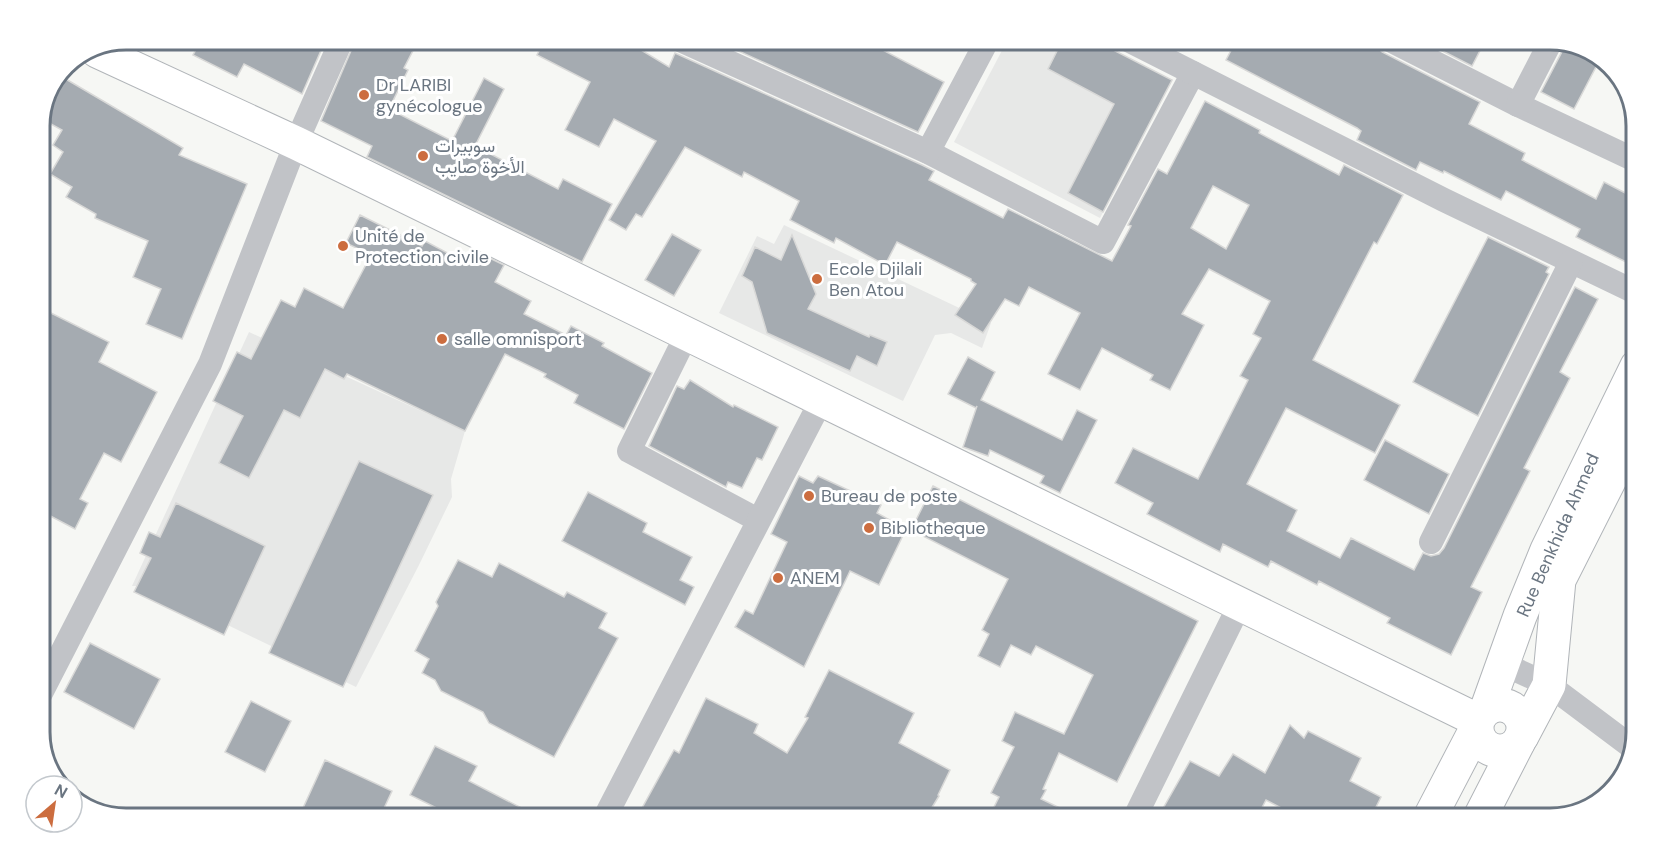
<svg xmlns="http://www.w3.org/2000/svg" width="1676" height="858" viewBox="0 0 1676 858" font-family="'DM Sans',Vazirmatn,sans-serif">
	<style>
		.built { fill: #e7e8e7 }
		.building { fill: #a5abb1; stroke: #d8d8d7; stroke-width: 1.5; fill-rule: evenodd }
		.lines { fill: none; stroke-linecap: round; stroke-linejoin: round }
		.secondary-casing { stroke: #b1b5b9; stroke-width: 35 }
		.street { stroke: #c1c3c7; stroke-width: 24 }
		.secondary { stroke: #fff; stroke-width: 33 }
		.poi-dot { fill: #cc6d3f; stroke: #fff; stroke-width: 2 }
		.labels { text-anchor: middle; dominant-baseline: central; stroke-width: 6; stroke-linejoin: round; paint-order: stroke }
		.poi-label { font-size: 18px; fill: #6a7581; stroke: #fff; text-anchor: start }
		.street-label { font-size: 18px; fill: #6a7581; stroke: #fff }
		.rim { fill: none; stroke: #6a7581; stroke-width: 3 }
	</style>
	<rect width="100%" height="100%" fill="#f6f7f4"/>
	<g class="built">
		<path d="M1008,39h85l79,41 -72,138 -146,-76z"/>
		<path d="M784,225l207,98 -9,25 -31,-15 -16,2 -32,66 -184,-88 38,-77 17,8z"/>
		<path d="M249,332l216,99 -14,48 1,18 -33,68 -63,122 -209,-101h-15z"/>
	</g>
	<g class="building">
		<path d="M202,39h124l-24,55 -58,-30 -7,13 -44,-22z"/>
		<path d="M356,39h63l-15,29 4,2 -19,39 63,32 32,-63 20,11 -29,57 83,43 5,-10 49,25 -30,58 -215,-105 5,-11 -51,-25z"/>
		<path d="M545,39h78l46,28 6,-14 247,112 12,6 -5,9 74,38 5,-9 104,52 19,-35 -3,-1 30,-56 9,5 38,-73 55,29 -1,3 80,42 5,-10 59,30 -26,49 -3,-2 -61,118 87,45 -25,48 -89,-45 -39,76 50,26 -10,21 53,27 11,-20 63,32 9,-17 8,3 8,-2 5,-6 131,-261 23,12 -38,73 10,6 -46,90 6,3 -59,116 11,5 -31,63 -64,-32 3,-5 -71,-37 -2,4 -46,-24 -3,6 -45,-23 -3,8 -73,-38 6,-11 -38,-20 18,-35 65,31 50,-99 -8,-4 21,-38 -8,-4 17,-33 -61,-32 -27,45 22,11 -34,65 -20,-10 3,-5 -51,-27 -22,42 -32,-16 32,-61 -51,-26 -10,19 -14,-7 -22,34 -28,-18 21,-31 -5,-3v-2l-74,-37 -12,23 -49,-27 -2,5 -44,-23 9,-19 -55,-29 -2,5 -57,-30 -43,70 -6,-3 -10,16 -17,-10 47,-79 -42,-22 -15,28 -34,-17 25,-48 -53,-27zM1213,186l36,19 -23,44 -35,-21z"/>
		<path d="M740,39h138l-3,7 69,36 -26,50 -184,-83z"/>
		<path d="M1063,39h29l80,41 -69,132 -35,-19 46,-89 -66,-35z"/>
		<path d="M1237,39h137l2,7 6,6 98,50 -11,22 56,29 -3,7 74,39 8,-17 33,17v43l-11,20 -50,-25 4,-8 -74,-38 -5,9 -57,-29 -1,2 -23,-11 -4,8 -59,-30 4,-9 -4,-3 -131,-68z"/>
		<path d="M1419,39h67l-14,27z"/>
		<path d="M1565,46l33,17 -24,46 -33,-17z"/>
		<path d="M59,75l124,73 -4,7 68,29 -65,155 -36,-15 15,-35 -28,-12 15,-36 -53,-23 1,-4 -30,-17 6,-10 -22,-13 13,-22 -10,-7 9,-15 -22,-12z"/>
		<path d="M360,215l62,31 3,-5 43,23 7,-13 29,14 -9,17 36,19 -7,13 42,21 5,-9 33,17 -2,3 50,27 -28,56 -50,-26 4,-8 -34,-18 2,-3 -41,-20 -40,77 -118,-57 -3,5 -19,-10 -25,49 -16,-8 -35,68 -30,-15 24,-47 -30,-15 24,-49 14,7 30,-59 14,7 9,-19 39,20 28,-53 -25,-12z"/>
		<path d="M672,234l29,16 -27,46 -29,-16z"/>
		<path d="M792,235l24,59 -8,15 61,28 1,-2 17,7 -10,24 -20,-10 -7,15 -83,-38 -15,-51 -10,-6 13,-29 26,13z"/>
		<path d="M1488,237l61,30 -3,5 3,2 -71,142 -65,-34z"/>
		<path d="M39,310l9,4 1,-2 60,30 -10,20 58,30 -36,70 -17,-9 -24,46 8,4 -13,26 -36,-19z"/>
		<path d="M968,357l27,15 -14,28 81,40 15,-30 20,10 -37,73 -20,-10 4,-7 -54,-26 -2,6 -25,-9 14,-41 -1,2 -28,-14z"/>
		<path d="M690,380l43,27 1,-2 44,22 -16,33 -5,-2 -15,30 -14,-6 -2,5 -77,-41 28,-60 7,3z"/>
		<path d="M1385,440l64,34 -20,40 -65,-34z"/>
		<path d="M359,461l74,34 -90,192 -74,-34z"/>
		<path d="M799,476l14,7 5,-7 63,29 -4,8 29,16 -27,56 -29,-14 -46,96 -69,-40 10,-17 8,4 34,-72 -16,-8z"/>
		<path d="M933,486l265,135 -81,161 -58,-29 -16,36 3,1 -5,9 42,20h-95l11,-22 -8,-4 23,-46 -12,-6 13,-29 49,22 29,-59 -57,-29 -5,9 -20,-10 -11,22 -22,-11 11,-22 -7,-4 26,-51 -97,-49z"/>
		<path d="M588,492l59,31 -4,9 49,25 -12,23 14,7 -9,18 -123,-64z"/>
		<path d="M176,503l89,43 -41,89 -90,-43 17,-34 -11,-5 9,-21 11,5z"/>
		<path d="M458,560l34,17 7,-14 65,34 3,-5 40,21 -8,15 19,10 -64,119 -65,-34 -6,-11 -42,-21 -6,-11 -13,-7 7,-14 -14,-8 23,-45 -2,-4z"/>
		<path d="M90,643l70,36 -26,50 -70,-37z"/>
		<path d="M829,670l85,43 -15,30 51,27 -12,25 1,1 -14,23h-289l38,-69 5,3 27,-55 52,26 -4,9 33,20 21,-35 -3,-1z"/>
		<path d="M251,701l40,20 -26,51 -40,-20z"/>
		<path d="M1290,725l14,13 4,-7 53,27 -11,23 31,16 -11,22h-68l-36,-19 -10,19h-99l33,-58 29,15 14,-22 32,19z"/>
		<path d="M435,746l42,20 -8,15 74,38h-84l-49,-24z"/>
		<path d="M325,760l67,31 -13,28h-81z"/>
	</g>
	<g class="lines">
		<g class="secondary-casing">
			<g id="secondary">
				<path d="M97,51l199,92 1181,577"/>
				<circle cx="1500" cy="728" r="23"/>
				<path d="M1487,708l33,-92 27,-66 90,-184"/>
				<path d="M1522,736l27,-51 10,-105 78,-154"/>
				<path d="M1429,819l47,-90"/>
				<path d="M1479,819l39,-76"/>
			</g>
		</g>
		<g class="street">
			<path d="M678,39l250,113 175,90 90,-169"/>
			<path d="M1126,39l318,161 193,93"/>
			<path d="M1388,39l130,66 119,56"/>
			<path d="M1518,105l34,-66"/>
			<path d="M928,152l60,-113"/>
			<path d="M687,334l-58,117 129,69"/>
			<path d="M1431,542l140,-280"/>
			<path d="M1503,664l46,21 84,63"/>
			<path d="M39,697l171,-333 86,-221 46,-104"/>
			<path d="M604,819l218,-420"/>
			<path d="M1134,819l106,-215"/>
		</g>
		<use href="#secondary" class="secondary"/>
	</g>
	<g class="poi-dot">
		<circle cx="364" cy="95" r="6"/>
		<circle cx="423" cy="156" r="6"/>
		<circle cx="343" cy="246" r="6"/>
		<circle cx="817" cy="279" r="6"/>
		<circle cx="442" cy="339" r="6"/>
		<circle cx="809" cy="496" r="6"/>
		<circle cx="869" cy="528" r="6"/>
		<circle cx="778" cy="578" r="6"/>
	</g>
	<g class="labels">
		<g class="poi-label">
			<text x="376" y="85">Dr LARIBI<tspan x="376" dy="21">gynécologue</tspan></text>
			<text x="435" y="146">سوبيرات<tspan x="435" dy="21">الأخوة صايب</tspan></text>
			<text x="355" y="236">Unité de<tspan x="355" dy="21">Protection civile</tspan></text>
			<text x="829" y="269">Ecole Djilali<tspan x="829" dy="21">Ben Atou</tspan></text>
			<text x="454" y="339">salle omnisport</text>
			<text x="821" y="496">Bureau de poste</text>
			<text x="881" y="528">Bibliotheque</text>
			<text x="790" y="578">ANEM</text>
		</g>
		<g class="street-label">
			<text transform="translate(1558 535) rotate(-66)">Rue Benkhida Ahmed</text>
		</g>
	</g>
	<path d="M0 0H1676V858H0ZM126 50H1550A76 76 0 0 1 1626 126V732A76 76 0 0 1 1550 808H126A76 76 0 0 1 50 732V126A76 76 0 0 1 126 50Z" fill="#fff" fill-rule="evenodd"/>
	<path class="rim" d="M126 50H1550A76 76 0 0 1 1626 126V732A76 76 0 0 1 1550 808H126A76 76 0 0 1 50 732V126A76 76 0 0 1 126 50Z"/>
	<g transform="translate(54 804) rotate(29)"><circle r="28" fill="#ffffff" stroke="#c3c8cd" stroke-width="1.5"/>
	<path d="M0-4.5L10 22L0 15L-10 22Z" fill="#cc6d3f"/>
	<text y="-9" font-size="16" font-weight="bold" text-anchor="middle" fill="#6a7581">N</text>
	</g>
</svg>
